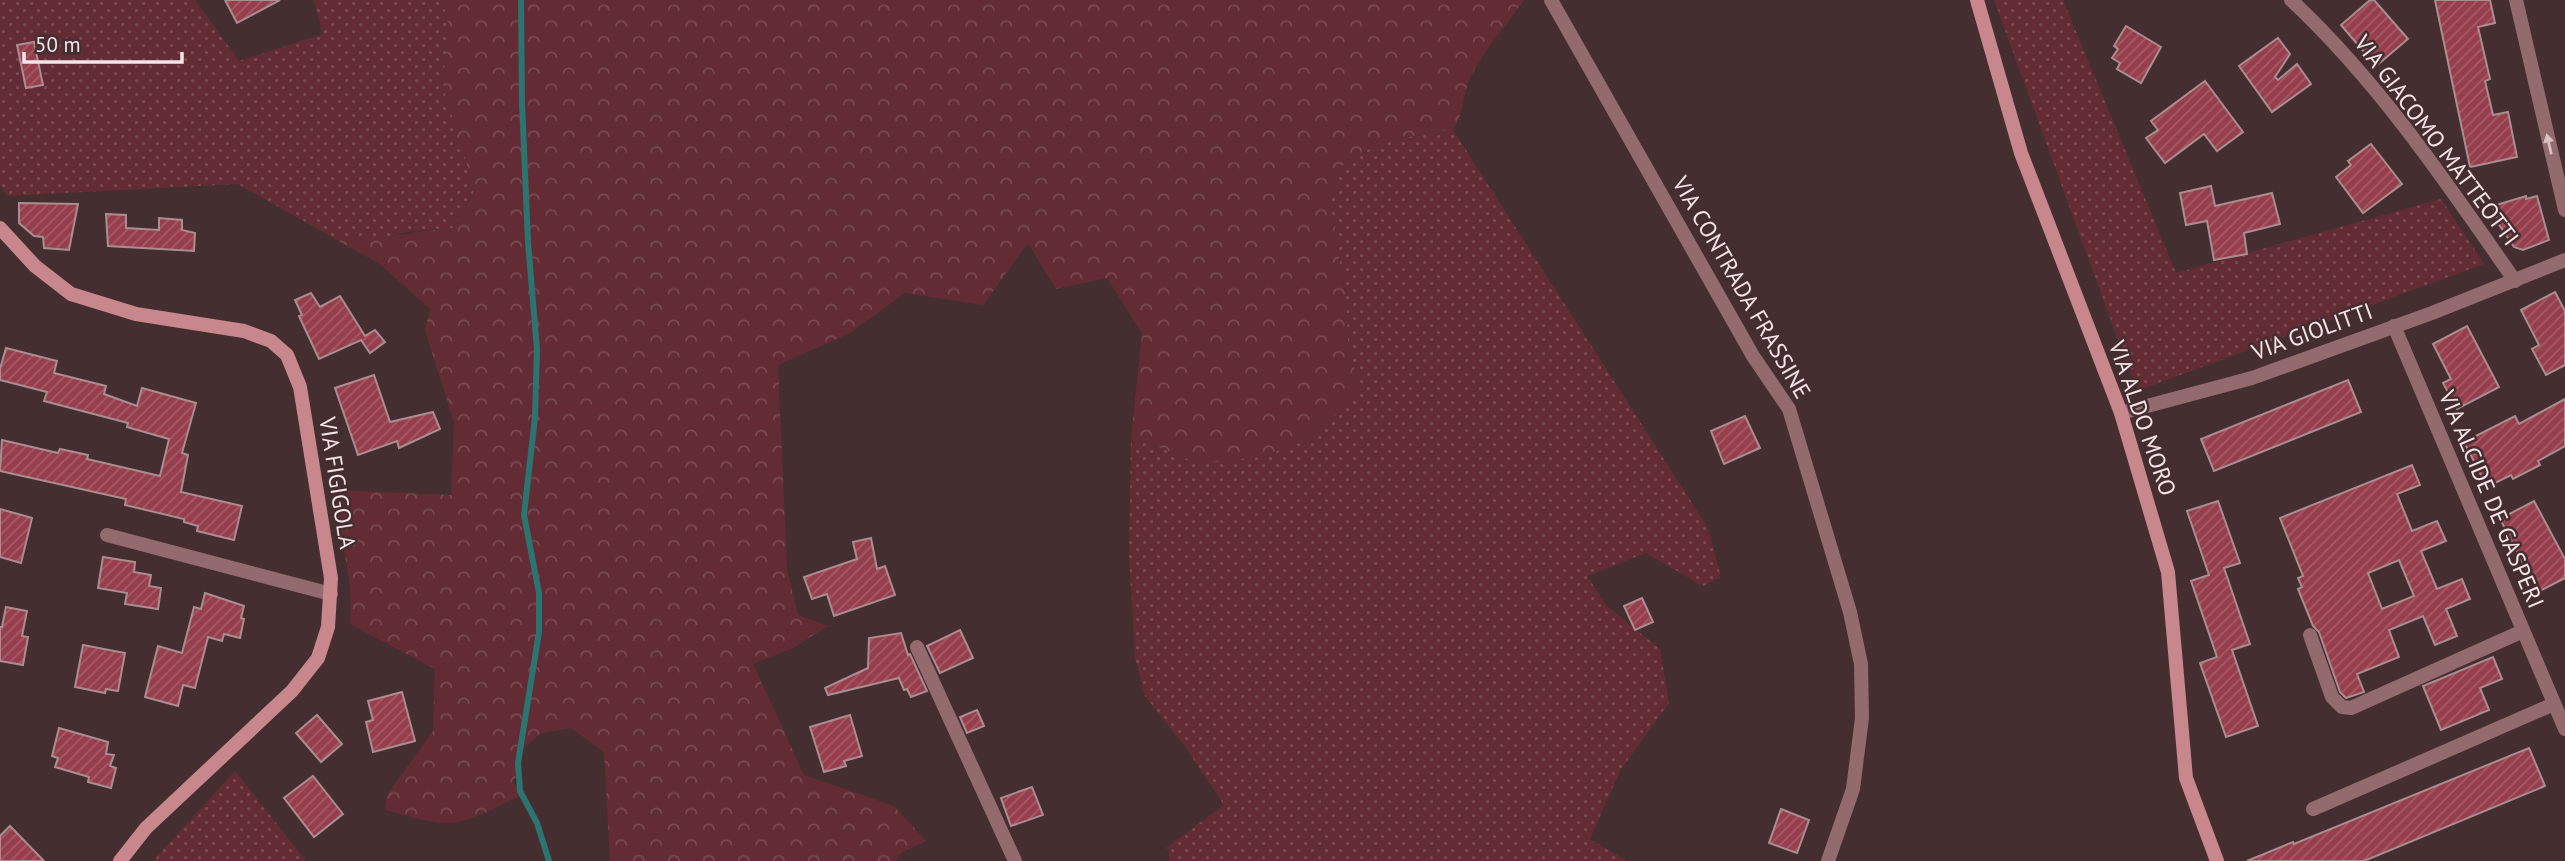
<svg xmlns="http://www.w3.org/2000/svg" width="2565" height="861" viewBox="0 0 2565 861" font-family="'PT Sans',sans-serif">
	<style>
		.grass { fill: url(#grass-dots) }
		.forest { fill: url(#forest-crowns) }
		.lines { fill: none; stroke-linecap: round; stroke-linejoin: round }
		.stream { stroke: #2b746f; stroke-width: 6 }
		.building { fill: url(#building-hatch); stroke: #aa8d8f; stroke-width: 2; fill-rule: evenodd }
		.street { stroke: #936a6e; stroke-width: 14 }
		.secondary { stroke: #c8868d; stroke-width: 14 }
		.oneway { fill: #d8c0c3 }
		.labels { text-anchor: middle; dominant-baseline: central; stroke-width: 5; stroke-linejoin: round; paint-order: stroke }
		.street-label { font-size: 23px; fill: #f5e5e7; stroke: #452e30 }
	</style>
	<defs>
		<pattern id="grass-dots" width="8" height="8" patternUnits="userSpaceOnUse" patternTransform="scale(1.75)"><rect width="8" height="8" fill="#632c35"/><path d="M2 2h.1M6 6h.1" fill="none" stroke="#7a4a52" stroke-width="1.8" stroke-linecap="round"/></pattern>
		<pattern id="forest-crowns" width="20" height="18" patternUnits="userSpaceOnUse" patternTransform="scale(1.75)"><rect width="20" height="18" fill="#632c35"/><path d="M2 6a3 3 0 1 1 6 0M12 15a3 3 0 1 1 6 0" fill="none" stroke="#7a4a52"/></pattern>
		<pattern id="building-hatch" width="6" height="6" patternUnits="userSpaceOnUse" patternTransform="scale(1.75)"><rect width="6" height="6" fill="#973e4e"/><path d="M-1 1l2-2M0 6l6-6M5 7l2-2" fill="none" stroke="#a65a68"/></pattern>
	</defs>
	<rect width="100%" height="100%" fill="#452e30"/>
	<g class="grass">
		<path d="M0,0h195l44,61 84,-27 -9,-34h129l5,23 -5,64 32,103 -22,38 -42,3 -44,10 -30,-1 -99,-56 -231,12 -7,-11z"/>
		<path d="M1994,0h69l113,273 265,-74 43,65 -345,126 -11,-23z"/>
		<path d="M1453,130l255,398 13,49 -18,9 -57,-33 -59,23 20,30 53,43 9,54 -48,66 -31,70 37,22h-458v-11l-3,-2 58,-43 -38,-57 -41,-52 -10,-39 -6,-101 2,-117 13,2 55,23 106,-23 34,-29 16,-18 3,-13 -10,-38 -2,-45 -16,-95 12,-37 35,-22 60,-13z"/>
		<path d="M235,771l71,90h-153z"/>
	</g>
	<path class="forest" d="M443,0h1081c-18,25 -39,49 -53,76 -9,18 -6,38 -19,55h-15l-60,13 -35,22 -12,37 16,95 2,45 10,38 -2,13 -17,18 -34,29 -45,16 -61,7 -55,-23 -13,-2 11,-106 -35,-55 -51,11 -28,-46 -45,62 -78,-12 -55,40 -72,32 9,204 11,46 30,11 -35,22 -40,16 51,111 90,31 32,35 -25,12 -5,8h-286l-6,-109 -33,-24 -30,5 -22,19 -1,22 -6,8 12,12c-21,9 -45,25 -67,28 -24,4 -50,-7 -72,-12l2,-15 46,-64 2,-62 -85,-45c5,-38 -11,-94 -17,-134l118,5 3,-73 -29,-92 5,-21 -50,-45 -43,-24c39,1 77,-9 116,-12l22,-37 -32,-104 5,-64z"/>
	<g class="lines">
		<path class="stream" d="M521,0l1,102 6,140 9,107 -2,68 -11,98 15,78v39l-21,131 2,28 17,32 12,38"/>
	</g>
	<g class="building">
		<path d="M225,0h55l-43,23z"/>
		<path d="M2370,0h4l34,39 -32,27 -35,-41z"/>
		<path d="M2435,0h55l5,23 -17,4 12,52 -5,2 8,34 15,-3 9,45 -47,10z"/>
		<path d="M2126,26l35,21 -20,36 -24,-14 3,-6 -8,-5 6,-9 -4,-3z"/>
		<path d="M2278,38l12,16 -15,23 3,3 19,-16 14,20 -39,28 -33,-46z"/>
		<path d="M34,42l9,43 -17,3 -9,-43z"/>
		<path d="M2205,81l38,51 -26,19 -13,-17 -39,29 -19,-25 12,-8 -7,-9z"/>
		<path d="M2371,144l31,40 -39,29 -27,-36 15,-12 -3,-4z"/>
		<path d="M2211,186l4,20 57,-13 8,31 -36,9 3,21 -33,6 -7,-39 -21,4 -6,-32z"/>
		<path d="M2526,196v3l11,-3 12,44 -26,10 -9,-3 -16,-24 -5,-17z"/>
		<path d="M19,203l59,1 -9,46 -25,-2 -1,-11 -9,-1 -15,-13z"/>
		<path d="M106,214l20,1v13l33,2v-12l23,2v10l13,3 -1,18 -86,-5z"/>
		<path d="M2555,292l10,19v54l-19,10 -14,-26 7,-4 -18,-35z"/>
		<path d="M311,293l9,14 20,-11 25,40 10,-6 10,12 -15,11 -9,-13 -42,19 -20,-43 3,-1 -7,-15z"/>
		<path d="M2467,326l32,61 -42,22 -14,-26 8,-4 -18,-35z"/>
		<path d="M6,348l51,13 -3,12 52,13 -2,8 33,12 5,-18 54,15 -14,50 6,2 -7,37 61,14 -8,34 -37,-9 1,-5 -14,-4v-3l-59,-14 1,-6 -126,-28 2,-31 56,13 2,-4 28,6 -1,4 73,17 9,-37 -42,-12 1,-4 -84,-22 3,-9 -47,-12v-11z"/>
		<path d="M374,375l16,47 43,-10 7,17 -41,19 -2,-7 -39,14 -23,-67z"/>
		<path d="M2348,380l13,32 -147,59 -13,-32z"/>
		<path d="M2565,399v47l-27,15 2,4 -27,14 -2,-4 -24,12 -23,-45 51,-26 4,8z"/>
		<path d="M1745,416l15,32 -36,16 -13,-33z"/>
		<path d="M2412,465l8,20 -23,9 15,37 25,-10 9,20 -25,10 16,38 25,-10 8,20 -24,10 11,27 -22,9 -12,-29 -34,14 10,27 -42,17 7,18 -18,6 -6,-6 -21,-60 -6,-6 -15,-37 4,-2 -4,-9 5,-2 -23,-58zM2399,560l15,36 -32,13 -14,-36z"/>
		<path d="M2218,501l22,62 -16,5 26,76 -18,6 26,76 -32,11 -26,-74 17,-6 -26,-76 18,-6 -22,-64z"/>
		<path d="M2534,501l31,58v19l-27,14 -38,-73z"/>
		<path d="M0,509l32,9 -11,45 -21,-6z"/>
		<path d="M871,538l6,31 8,-3 10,29 -61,21 -7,-22 -15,5 -8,-22 53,-18 -4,-17z"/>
		<path d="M103,557l32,5 -1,10 17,3 -2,11 12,2 -3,21 -33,-5 2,-11 -29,-5z"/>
		<path d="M205,593l39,13 -3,12 3,1 -4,19 -16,-4 -2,7 -14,-4 -13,51 -12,-3 -5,21 -33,-9 13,-51 24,7 12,-46 7,2z"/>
		<path d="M1642,598l11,24 -18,8 -11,-24z"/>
		<path d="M6,607l21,4 -5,25 6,1 -5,28 -23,-4v-34h2z"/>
		<path d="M960,630l13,28 -33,15 -13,-27z"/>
		<path d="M901,633l7,22 2,-1 17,37 -16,6 -4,-8 -3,1 -5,-12 -71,17 -3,-7 43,-20 1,-30z"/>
		<path d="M83,645l42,8 -7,38 -12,-2 -1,4 -30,-6z"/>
		<path d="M2493,657l9,22 -22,9 9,22 -48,20 -18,-44z"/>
		<path d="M402,692l13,49 -42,11 -7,-30 7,-2 -5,-19z"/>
		<path d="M977,710l7,16 -17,7 -7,-16z"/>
		<path d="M317,715l25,29 -21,18 -25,-29z"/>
		<path d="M850,715l12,41 -18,5 2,5 -22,6 -14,-45z"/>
		<path d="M59,728l49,14 -2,12 8,1 -4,11 6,2 -5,20 -23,-6 1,-5 -34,-10 3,-9 -6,-2z"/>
		<path d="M2529,748l16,38 -181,75h-117l46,-19 1,2z"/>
		<path d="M313,776l30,38 -29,23 -30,-39z"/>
		<path d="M1032,787l11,28 -32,11 -10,-28z"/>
		<path d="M1781,809l28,11 -12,33 -28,-10z"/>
		<path d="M10,826l34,35h-44v-25z"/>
	</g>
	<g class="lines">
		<g class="street">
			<path d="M1551,0l202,356 36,53 61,203 11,52 1,54 -9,71 -25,72"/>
			<path d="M2291,0c87,81 156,183 224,281"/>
			<path d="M2516,0l49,210"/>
			<path d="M2394,326l171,403"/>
			<path d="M2121,413l131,-35 180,-65 133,-53"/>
			<path d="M107,535l224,59"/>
			<path d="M2310,635l22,62 10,10 9,1 172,-77"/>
			<path d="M917,647l98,214"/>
			<path d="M2313,809l241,-105"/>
		</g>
		<g class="secondary">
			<path d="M1977,0l44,153 100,260 47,159 18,206 31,83"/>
			<path d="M0,228l35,38 36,28 65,20 108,17 27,10 16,14 13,32 31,191 -3,49 -10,31 -26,33 -146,137 -26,33"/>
		</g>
	</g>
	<defs><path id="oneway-solid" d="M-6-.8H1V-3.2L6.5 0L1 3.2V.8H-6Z" transform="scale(1.75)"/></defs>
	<use class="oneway" href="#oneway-solid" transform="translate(2549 144) rotate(-103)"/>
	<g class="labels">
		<g class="street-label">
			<text transform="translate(2437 140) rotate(53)">VIA GIACOMO MATTEOTTI</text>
			<text transform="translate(1742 287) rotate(60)">VIA CONTRADA FRASSINE</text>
			<text transform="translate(2312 331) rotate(-20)">VIA GIOLITTI</text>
			<text transform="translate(2143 418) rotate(71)">VIA ALDO MORO</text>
			<text transform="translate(338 483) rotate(81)">VIA FIGIGOLA</text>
			<text transform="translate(2492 499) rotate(67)">VIA ALCIDE DE GASPERI</text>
		</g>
	</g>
	<path d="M24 52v10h158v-10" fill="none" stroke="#f5e5e7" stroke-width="3.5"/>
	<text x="35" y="52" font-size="21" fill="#f5e5e7" stroke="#452e30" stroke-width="5" paint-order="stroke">50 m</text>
</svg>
